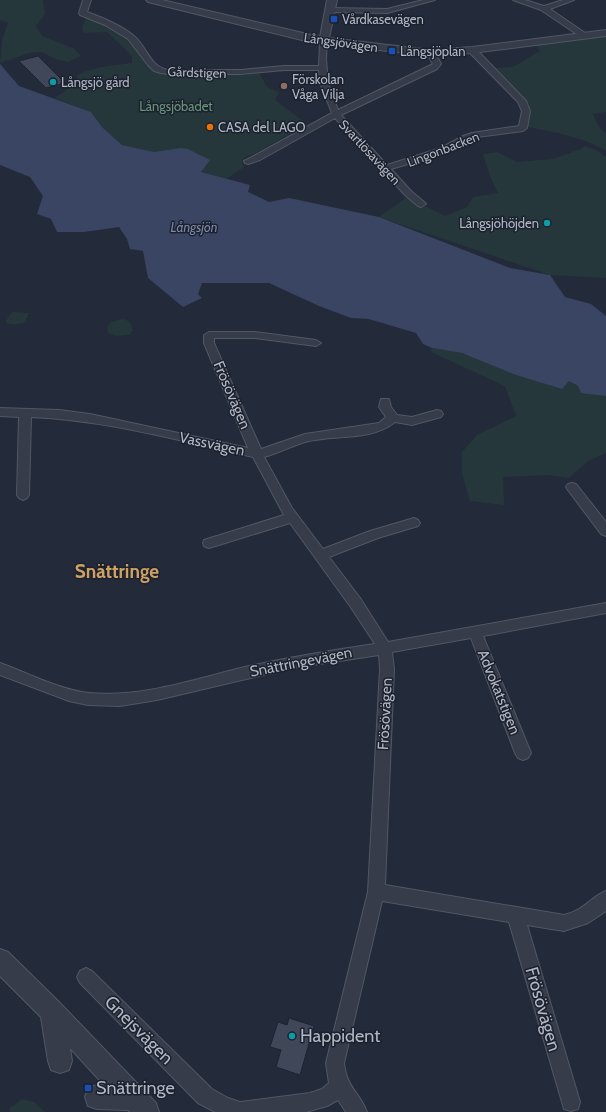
<svg xmlns="http://www.w3.org/2000/svg" width="606" height="1112" viewBox="0 0 606 1112" font-family="Cabin,sans-serif">
	<style>
		.green { fill: #26373b }
		.water { fill: #394562 }
		.building { fill: #404759; stroke: #1e2330 }
		.lines { fill: none; stroke-linecap: round; stroke-linejoin: round }
		.minor-casing { stroke: #525764; stroke-width: 2 }
		.tertiary-casing { stroke: #525764; stroke-width: 2 }
		.minor { fill: #373c4a; fill-rule: evenodd }
		.tertiary { fill: #373c4a; fill-rule: evenodd }
		.transit-dot { fill: #1a4fb4; stroke: #1c212e; stroke-width: 1.5 }
		.culture-dot { fill: #0f9aa8; stroke: #1c212e; stroke-width: 1.5 }
		.education-dot { fill: #8d6e63; stroke: #1c212e; stroke-width: 1.5 }
		.food-dot { fill: #e8710a; stroke: #1c212e; stroke-width: 1.5 }
		.labels { text-anchor: middle; dominant-baseline: central; stroke-width: 3; stroke-linejoin: round; paint-order: stroke }
		.far-poi-label { font-size: 13px; fill: #b2b7c5; stroke: #1c212e; text-anchor: start }
		.far-street-label { font-size: 13px; fill: #b2b7c5; stroke: #1c212e }
		.far-park-label { font-size: 13px; fill: #6a957a; stroke: #1c212e }
		.far-water-label { font-size: 13px; font-style: italic; fill: #7c89ac; stroke: #1c212e }
		.street-label { font-size: 15px; fill: #b2b7c5; stroke: #1c212e }
		.near-street-label { font-size: 18px; fill: #b2b7c5; stroke: #1c212e }
		.near-poi-label { font-size: 18px; fill: #b2b7c5; stroke: #1c212e; text-anchor: start }
		.district-label { font-size: 19px; font-weight: bold; fill: #cda165; stroke: #1c212e }
	</style>
	<rect width="100%" height="100%" fill="#232a39"/>
	<g class="green">
		<path d="M0,0h43l2,14 -9,12 6,10 31,12 8,8 -13,6 -13,-3 -13,-7 -13,1 -29,10 2,-23 6,-17 -8,-3z"/>
		<path d="M88,15l43,23 20,30 12,5 79,2 17,-2 8,14 12,5 -4,8 32,24 -51,29 -11,4 -3,5 2,5 -18,12 -25,-7 -21,-24 -26,4 -32,-7 -20,-18 -11,-15 -36,-14 23,-16 -1,-7c20,-9 33,-9 55,-12v-7l-25,-24 -24,1 -1,-6z"/>
		<path d="M606,34v78l-13,2 6,13 7,7v17c-22,-14 -52,-19 -78,-24l2,-16 -5,-11 -32,-32 20,-1 27,-16 -5,-7z"/>
		<path d="M584,146l12,4 10,7v121l-56,-3 -171,-58 28,-20 38,19 22,-9 6,-10 25,-4 -8,-17 -7,-22 14,-2 20,10 36,-3 28,-10z"/>
		<path d="M12,312l17,1 -4,9c-6,3 -12,3 -18,1l-1,-2z"/>
		<path d="M124,319l6,3 2,8 -2,5 -14,1 -8,-3c-4,-11 8,-13 16,-14z"/>
		<path d="M606,345v108l-18,8 -19,17 -21,-3 -45,2 1,28 -34,-4 -8,-28v-21l15,-17 39,-19 -11,-30 -74,-34 1,-4 30,5 51,21 56,7 9,5z"/>
		<path d="M22,1099l12,3 11,10h-35l-1,-3z"/>
	</g>
	<path class="water" d="M0,64l19,22 72,26 11,15 20,18 32,7 26,-4 8,1 22,11 -9,12 49,13 -2,7 21,10 20,-4 90,19 131,51 40,7 15,22 26,7 15,12v80l-25,-3 -3,-7 -9,-5 -7,8 -49,-15 -51,-21 -30,-5 -9,-4 -7,-11 -47,-14 -18,-1 -32,-12 -50,-23h-67l-4,11 4,4 -19,9 -35,-29 -5,-27 -13,-2 -3,-10 -8,-12 -35,5h-27l-6,-13 -14,-5 6,-18 -13,-19 -30,-12z"/>
	<g class="building">
		<path d="M38,56l27,27 -19,5 -27,-27z"/>
		<path d="M289,1018l25,8 -14,49 -24,-8 5,-17 -11,-3 8,-25 9,3z"/>
	</g>
	<g class="lines">
		<g class="minor-casing">
			<g id="minor">
				<path d="M83,0h8l-4,12c16,6 34,13 47,24 13,11 15,30 34,34h73l43,-4h35l1,-25 4,-2h3l-1,20 2,24 10,27 93,-45 2,-1 -6,-11 1,-2h6l7,13 -4,5 -96,46 46,50 54,-17 22,-12 9,-3 47,-7 3,-15 -4,-9 -49,-50v-4h6l51,53 4,10 -3,17 -4,3 -46,6 -8,3 -14,9 -16,6 -48,14 20,22 13,11 2,2 -5,3 -3,-1 -13,-11 -70,-77 -75,42 -12,4 -3,-1 -1,-2 10,-5 78,-43 -12,-30 -1,-13h-35l-43,4h-73l-7,-1 -7,-2 -6,-6 -20,-26 -23,-14 -25,-10 -1,-2z"/>
				<path d="M423,0h12l-48,13 -57,-1 -4,-2 4,-2 57,1z"/>
				<path d="M513,0h12l19,6 19,-6h11l-24,9 38,26 -1,2h-6l-40,-27z"/>
				<path d="M209,332h46l61,8 5,3 -5,3 -61,-8h-41v5l47,106 44,-15 74,-11 7,-6 -7,-10 2,-8h8l2,8 6,8 15,2 25,-7 4,1 2,3 -2,3 -29,8 -17,-3c-25,20 -60,12 -90,20 -14,4 -26,11 -41,15l28,51 31,41 47,-18 44,-13 4,2 2,3 -2,3 -40,12 -49,19 31,41 28,44 218,-39v10l-123,23 48,117 -3,5 -5,2 -5,-2 -3,-5 -44,-115 -79,14 2,17 -9,216 179,30c21,-5 25,-17 42,-24v20l-18,12 -24,8 -37,-6 53,177 -2,7 -7,2 -7,-2 -2,-7 -53,-180 -127,-21 -38,162c3,26 15,28 23,49h-21l-8,-12 -11,6 -21,6h-91l-17,-9 -118,-120 -3,-6 3,-6 6,-3 6,3 120,118 16,9 12,4 70,-9 12,-4 7,-6 -3,-20 42,-171 12,-223 -1,-14 -86,13 -136,32 -37,6 -32,-1 -19,-4 -69,-26v-12c28,10 60,27 89,30 54,5 109,-15 160,-27 42,-9 84,-16 126,-22l-25,-38 -60,-83 -81,25 -5,-2 -1,-3 1,-3 80,-25 -31,-58c-73,-16 -147,-37 -222,-40l-2,78 -2,3 -4,2 -4,-2 -2,-3 2,-78 -19,-1v-8l59,2 31,4 158,34 -44,-105v-8z"/>
				<path d="M572,483l4,1 30,38v14l-5,-2 -33,-44 -2,-3 2,-3z"/>
			</g>
		</g>
		<g class="tertiary-casing">
			<g id="tertiary">
				<path d="M146,0h16l158,37 7,-37h10l-8,38 102,12 41,-3 134,-17v6l-134,17 -41,3 -121,-14 -162,-40z"/>
				<path d="M0,949l8,3 51,50 97,101 3,9h-29l-2,-2 -31,-1 -9,-3 -3,-9 3,-9 9,-3h7l-34,-37 2,13 -3,9 -9,3 -9,-3 -3,-9 -7,-44 -41,-41z"/>
			</g>
		</g>
		<use href="#minor" class="minor"/>
		<use href="#tertiary" class="tertiary"/>
	</g>
	<g class="transit-dot">
		<rect x="330" y="15" width="8" height="8" rx="2"/>
		<rect x="388" y="47" width="8" height="8" rx="2"/>
		<rect x="84" y="1084" width="8" height="8" rx="2"/>
	</g>
	<g class="culture-dot">
		<circle cx="53" cy="82" r="4"/>
		<circle cx="547" cy="223" r="4"/>
		<circle cx="292" cy="1036" r="4"/>
	</g>
	<circle class="education-dot" cx="284" cy="86" r="4"/>
	<circle class="food-dot" cx="210" cy="127" r="4"/>
	<g class="labels">
		<g class="far-poi-label">
			<text x="342" y="19">Vårdkasevägen</text>
			<text x="400" y="51">Långsjöplan</text>
			<text x="292" y="79">Förskolan<tspan x="292" dy="15">Våga Vilja</tspan></text>
			<text x="61" y="82">Långsjö gård</text>
			<text x="218" y="127">CASA del LAGO</text>
			<text x="539" y="223" text-anchor="end">Långsjöhöjden</text>
		</g>
		<g class="far-street-label">
			<text transform="translate(341 42) rotate(8)">Långsjövägen</text>
			<text transform="translate(197 72) rotate(2)">Gårdstigen</text>
			<text transform="translate(443 149) rotate(-21)">Lingonbacken</text>
			<text transform="translate(370 152) rotate(47)">Svartlösavägen</text>
		</g>
		<g class="far-park-label">
			<text x="176" y="106">Långsjöbadet</text>
		</g>
		<g class="far-water-label">
			<text x="194" y="227">Långsjön</text>
		</g>
		<g class="street-label">
			<text transform="translate(232 395) rotate(67)">Frösövägen</text>
			<text transform="translate(212 444) rotate(12)">Vassvägen</text>
			<text transform="translate(301 662) rotate(-11)">Snättringevägen</text>
			<text transform="translate(499 692) rotate(68)">Advokatstigen</text>
			<text transform="translate(385 714) rotate(-87)">Frösövägen</text>
		</g>
		<g class="near-street-label">
			<text transform="translate(543 1009) rotate(74)">Frösövägen</text>
			<text transform="translate(139 1030) rotate(45)">Gnejsvägen</text>
		</g>
		<g class="near-poi-label">
			<text x="300" y="1036">Happident</text>
			<text x="96" y="1088">Snättringe</text>
		</g>
		<g class="district-label">
			<text x="117" y="571">Snättringe</text>
		</g>
	</g>
</svg>
